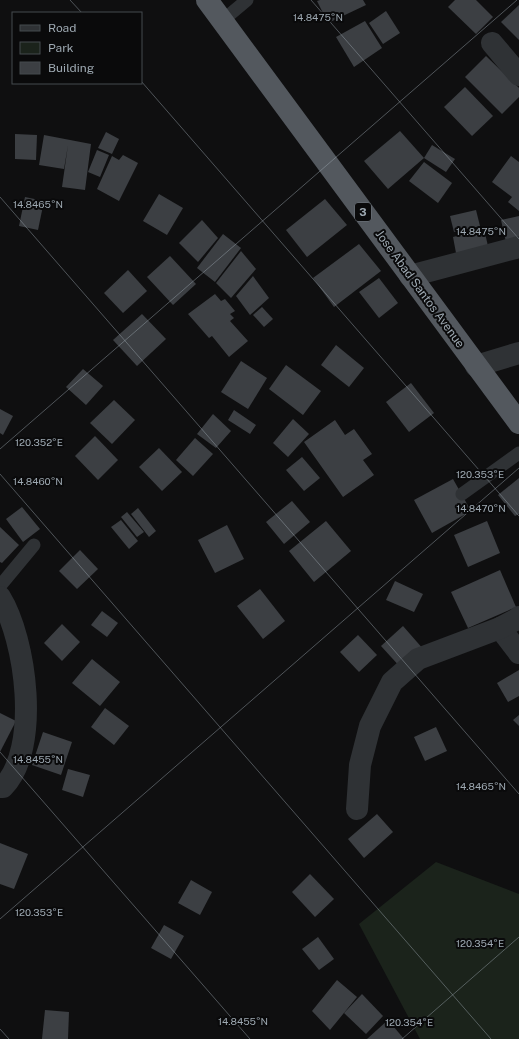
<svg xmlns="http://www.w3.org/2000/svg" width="519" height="1039" viewBox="0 0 519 1039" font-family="'Public Sans',sans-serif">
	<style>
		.green { fill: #1b231b }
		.building { fill: #3c3f43 }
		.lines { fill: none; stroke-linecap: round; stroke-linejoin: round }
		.service { stroke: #2f3235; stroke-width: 13 }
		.minor { stroke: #2f3235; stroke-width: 22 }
		.trunk { stroke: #53585e; stroke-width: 22 }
		.ticks { fill: none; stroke: #9ea9b2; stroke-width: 1; stroke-opacity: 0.45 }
		.labels { text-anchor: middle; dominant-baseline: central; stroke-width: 4; stroke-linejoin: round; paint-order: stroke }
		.shield { fill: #0a0a0b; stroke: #727980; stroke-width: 1 }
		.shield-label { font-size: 11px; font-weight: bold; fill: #9ea9b2 }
		.street-label { font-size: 12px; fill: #9ea9b2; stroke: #0a0a0b }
		.ticks-label { font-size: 10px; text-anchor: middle; fill: #9ea9b2; stroke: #0a0a0b; stroke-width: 4; stroke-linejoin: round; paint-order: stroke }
	</style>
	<rect width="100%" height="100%" fill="#0f0f10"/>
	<path class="green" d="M436,862l83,32v145h-99l-61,-115z"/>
	<g class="building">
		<path d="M320,0h43l3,5 -38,18 -11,-22z"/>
		<path d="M455,0h21l17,17 -17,17 -28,-27z"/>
		<path d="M519,5v35l-18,-18z"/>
		<path d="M386,11l14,22 -17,11 -14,-21z"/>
		<path d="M365,21l17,27 -28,19 -18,-30z"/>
		<path d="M486,56l33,32v9l-17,17 -37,-37z"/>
		<path d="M465,87l28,29 -21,20 -28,-29z"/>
		<path d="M400,131l24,27 -36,31 -24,-28z"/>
		<path d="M106,132l13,7 -7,15 -14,-6z"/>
		<path d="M15,134l22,1 -1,25 -21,-1z"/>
		<path d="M44,135l47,9 -6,46 -23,-3 6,-42 -4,24 -25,-4z"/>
		<path d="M432,145l23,14 -9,13 -22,-14z"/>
		<path d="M97,150l12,5 -9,22 -12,-5z"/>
		<path d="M123,155l15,8 -19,38 -22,-12 15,-33 7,4z"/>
		<path d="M511,156l8,6v49l-11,-9 4,-5 -20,-15z"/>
		<path d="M424,162l28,21 -14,20 -29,-22z"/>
		<path d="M159,194l24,14 -16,27 -24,-14z"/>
		<path d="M25,197l19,4 -6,29 -19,-4z"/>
		<path d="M325,199l22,26 -40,32 -21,-27z"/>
		<path d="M476,210l4,16 -26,6 -4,-16z"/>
		<path d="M519,216v23l-13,3 -5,-22z"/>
		<path d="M202,220l16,18 -20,24 -19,-19z"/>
		<path d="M484,229l4,17 -32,7 -3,-16z"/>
		<path d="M223,234l18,14 -26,34 -18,-14z"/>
		<path d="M359,244l22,27 -47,36 -21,-29z"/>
		<path d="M241,251l15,18 -25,29 -15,-15z"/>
		<path d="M170,256l26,28 -23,21 -26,-28z"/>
		<path d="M128,270l19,21 -24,22 -19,-20z"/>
		<path d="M253,276l16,22 -19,17 -14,-19z"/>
		<path d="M379,278l19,25 -19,15 -20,-26z"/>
		<path d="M215,294l6,7 4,-2 10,12 -5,3 4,4 -4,3 18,20 -19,16 -17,-21 -3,2 -21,-24z"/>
		<path d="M262,307l11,12 -9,8 -11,-12z"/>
		<path d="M142,314l24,25 -29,27 -24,-26z"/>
		<path d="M336,345l28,23 -15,19 -28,-22z"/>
		<path d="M241,361l26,17 -19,31 -27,-17z"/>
		<path d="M286,365l35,26 -18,24 -34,-26z"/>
		<path d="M83,369l20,17 -17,19 -20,-18z"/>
		<path d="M411,383l23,30 -25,19 -23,-30z"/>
		<path d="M114,400l21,20 -23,24 -22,-21z"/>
		<path d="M0,409l13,7 -10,19 -3,-2z"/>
		<path d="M234,410l22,15 -6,9 -22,-14z"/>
		<path d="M213,414l18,17 -15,17 -19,-14z"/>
		<path d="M293,419l16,15 -21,23 -15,-14z"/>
		<path d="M335,420l10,15 9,-6 18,25 -9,6 11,15 -31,22 -39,-55z"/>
		<path d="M95,436l23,24 -20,20 -23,-24z"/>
		<path d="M195,438l18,16 -20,22 -17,-16z"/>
		<path d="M159,448l23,24 -20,19 -23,-24z"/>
		<path d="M302,457l18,21 -16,13 -18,-21z"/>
		<path d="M519,478v36l-4,2 -17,-21z"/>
		<path d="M453,479l18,32 -39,22 -18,-33z"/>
		<path d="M292,501l18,21 -26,22 -18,-22z"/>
		<path d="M22,507l18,22 -17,13 -17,-23z"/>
		<path d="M138,508l18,23 -7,6 -18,-23z"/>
		<path d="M127,512l17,20 -7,5 -16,-20z"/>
		<path d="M121,520l17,21 -9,8 -18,-22z"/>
		<path d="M326,521l25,30 -37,31 -25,-31z"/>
		<path d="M487,521l13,32 -32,14 -14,-32z"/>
		<path d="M227,525l17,34 -29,14 -17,-33z"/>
		<path d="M0,527l19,18 -17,18 -2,-1z"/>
		<path d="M80,550l18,19 -21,20 -18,-18z"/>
		<path d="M500,570l16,37 -48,21 -17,-36z"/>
		<path d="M395,581l28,13 -9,18 -28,-12z"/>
		<path d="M260,589l25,32 -22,18 -26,-33z"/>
		<path d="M102,611l16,12 -11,14 -16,-12z"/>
		<path d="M62,624l18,18 -18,19 -18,-18z"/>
		<path d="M403,626l21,24 -22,19 -21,-23z"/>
		<path d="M358,635l19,20 -18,17 -19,-20z"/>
		<path d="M92,659l28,23 -20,24 -28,-23z"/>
		<path d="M519,670v26l-11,6 -11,-19z"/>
		<path d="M105,708l24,18 -15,19 -23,-18z"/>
		<path d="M0,713l16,8 -16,31z"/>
		<path d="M519,715v11l-6,-6z"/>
		<path d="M436,727l11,24 -22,10 -11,-24z"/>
		<path d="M43,732l29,10 -11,33 -29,-10z"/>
		<path d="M68,769l22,6 -7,22 -21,-7z"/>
		<path d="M377,814l16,18 -29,26 -16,-19z"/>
		<path d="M0,843l28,11 -14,35 -14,-5z"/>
		<path d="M310,874l24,25 -19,18 -23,-25z"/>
		<path d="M191,880l21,12 -12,23 -22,-12z"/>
		<path d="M164,925l20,11 -13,23 -20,-11z"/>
		<path d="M318,937l16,22 -15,11 -17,-21z"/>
		<path d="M337,980l20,17 -27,33 -18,-19z"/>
		<path d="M362,994l21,22 -17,18 -22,-21z"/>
		<path d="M45,1010l24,2 -1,27h-26z"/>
		<path d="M388,1020l16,19h-37z"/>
	</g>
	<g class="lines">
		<g class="service">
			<path d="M222,21l25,-21"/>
			<path d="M462,494l57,-41"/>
			<path d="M0,586l34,-41"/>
		</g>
		<g class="minor">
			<path d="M492,43l27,32"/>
			<path d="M410,276l109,-29"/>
			<path d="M476,366l43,-13"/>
			<path d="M0,597c26,42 41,152 3,190h-3"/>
			<path d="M500,628l19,25"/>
			<path d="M357,809l3,-44 10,-39 22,-44 26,-23 82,-31 17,-9 2,-2"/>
		</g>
		<path class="trunk" d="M207,0l312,423"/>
	</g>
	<path class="ticks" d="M70,0l12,13M311,0l208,239M141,81l378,435M0,197l519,597M0,449l517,-449M0,474l491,565M0,752l250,287M0,919l519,-451M0,1029l9,10M402,1039l117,-102"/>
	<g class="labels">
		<rect class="shield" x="355" y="203" width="16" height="18" rx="3"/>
		<g class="shield-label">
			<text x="363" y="212">3</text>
		</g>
		<g class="street-label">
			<text transform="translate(420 289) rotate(54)">Jose Abad Santos Avenue</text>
		</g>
	</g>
	<g class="ticks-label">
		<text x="318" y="21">14.8475°N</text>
		<text x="38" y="208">14.8465°N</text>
		<text x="481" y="235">14.8475°N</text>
		<text x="39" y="446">120.352°E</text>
		<text x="480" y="478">120.353°E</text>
		<text x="38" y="485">14.8460°N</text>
		<text x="481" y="512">14.8470°N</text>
		<text x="38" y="763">14.8455°N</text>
		<text x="481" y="790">14.8465°N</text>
		<text x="39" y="916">120.353°E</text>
		<text x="480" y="947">120.354°E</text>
		<text x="243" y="1025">14.8455°N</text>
		<text x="409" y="1026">120.354°E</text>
	</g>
	<rect x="12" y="12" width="130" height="72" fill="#0a0a0b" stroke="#454a4e"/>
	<rect x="20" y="25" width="20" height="6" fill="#2f3235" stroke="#454a4e"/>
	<text x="48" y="32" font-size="12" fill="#9ea9b2">Road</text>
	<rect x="20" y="42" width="20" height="12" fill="#1b231b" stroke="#454a4e"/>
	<text x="48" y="52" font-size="12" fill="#9ea9b2">Park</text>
	<rect x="20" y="62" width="20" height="12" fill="#3c3f43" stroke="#454a4e"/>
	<text x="48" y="72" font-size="12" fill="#9ea9b2">Building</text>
</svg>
